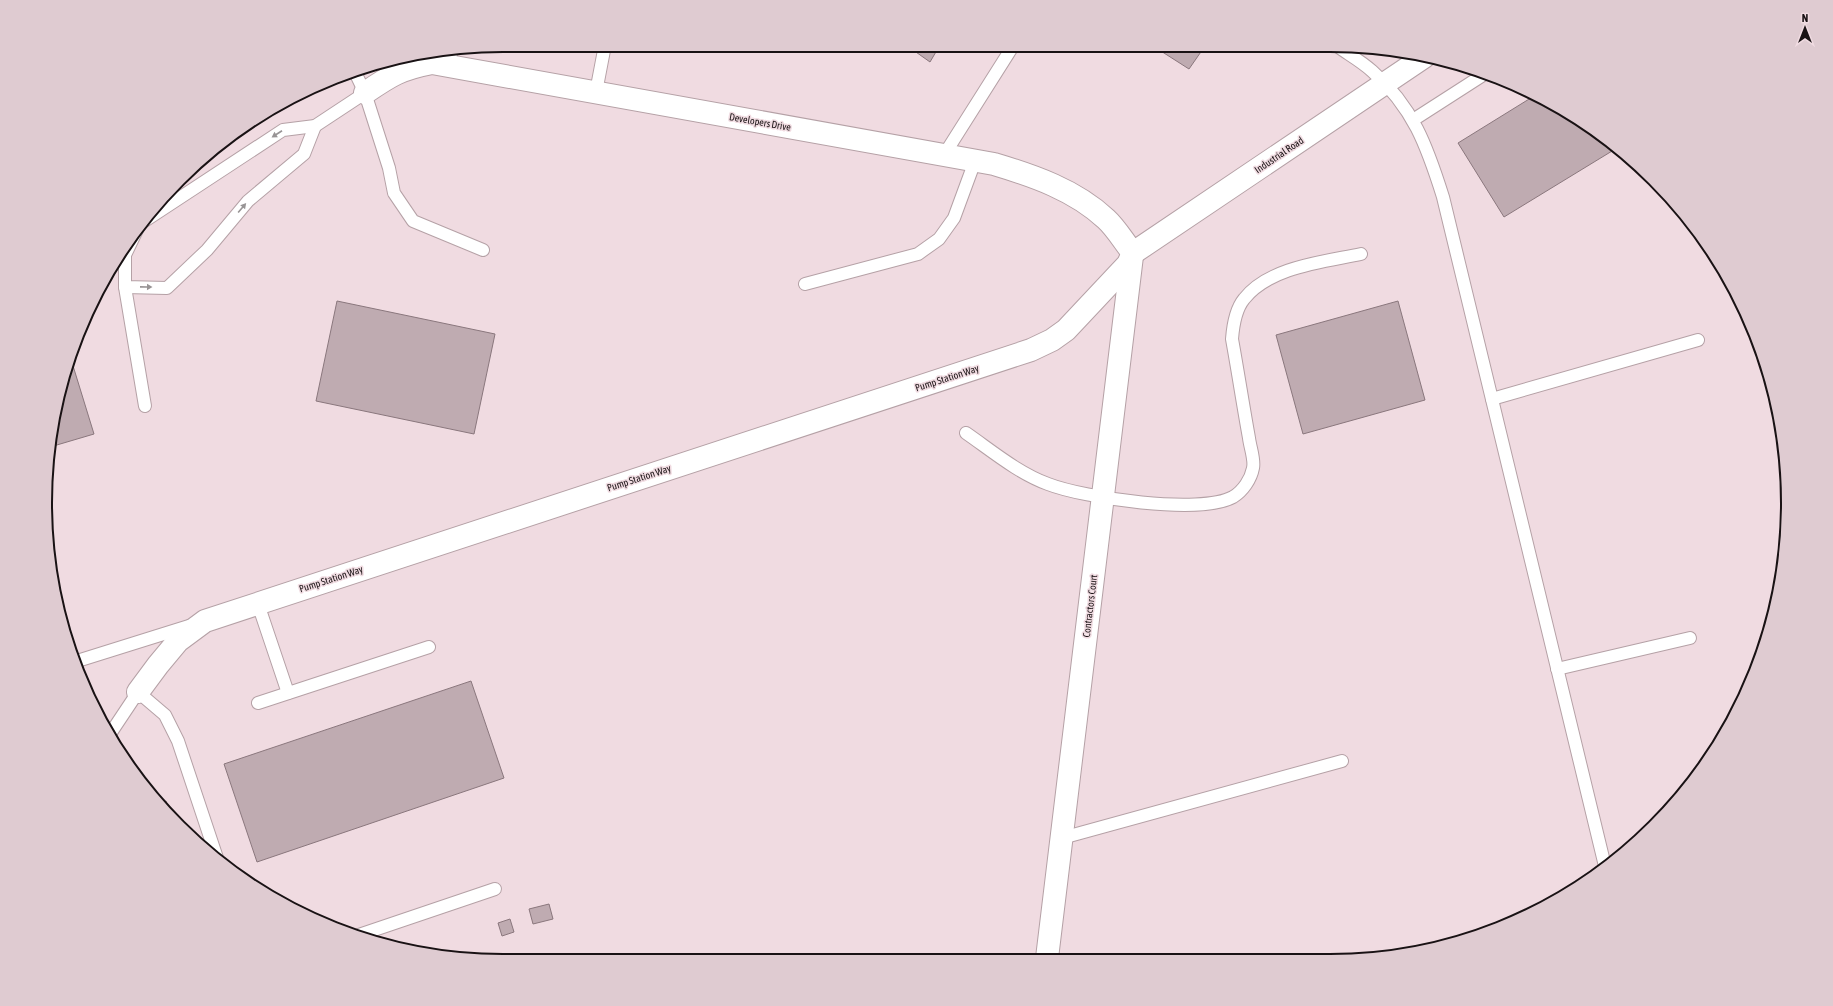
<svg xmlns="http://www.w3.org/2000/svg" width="1833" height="1006" viewBox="0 0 1833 1006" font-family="'Asap Condensed',sans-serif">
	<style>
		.building { fill: #bfabb1; stroke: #8a777d }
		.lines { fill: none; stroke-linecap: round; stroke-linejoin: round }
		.service-casing { stroke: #b5a1a6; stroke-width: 14 }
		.minor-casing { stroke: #b5a1a6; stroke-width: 24 }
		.service { stroke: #fff; stroke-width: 12 }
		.minor { stroke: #fff; stroke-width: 22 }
		.oneway { fill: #989495 }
		.labels { text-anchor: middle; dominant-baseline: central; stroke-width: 3; stroke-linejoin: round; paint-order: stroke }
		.street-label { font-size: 10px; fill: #191214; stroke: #f0dbe1 }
		.rim { fill: none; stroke: #191214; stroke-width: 2 }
	</style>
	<rect width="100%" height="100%" fill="#f0dbe1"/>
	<g class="building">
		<path d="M906,45h34l-10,17z"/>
		<path d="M1153,46h52l-16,23z"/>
		<path d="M1534,96l25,10 58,42 -113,69 -46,-74z"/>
		<path d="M337,301l158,33 -21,100 -158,-33z"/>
		<path d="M1398,301l27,99 -122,34 -27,-99z"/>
		<path d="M70,356l24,78 -44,13 11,-62z"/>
		<path d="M471,681l33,97 -247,84 -33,-98z"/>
		<path d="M166,801l5,16 -13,-13z"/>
		<path d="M549,904l4,15 -20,5 -4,-15z"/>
		<path d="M510,919l4,13 -12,4 -4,-13z"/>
	</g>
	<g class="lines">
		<g class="service-casing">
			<g id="service">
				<path d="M1337,46c11,8 24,15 35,25 41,36 55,75 71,126l162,669"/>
				<path d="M448,64l4,-14"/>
				<path d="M354,70l11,23 24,75 5,25 19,28 70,29"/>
				<path d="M596,92l9,-47"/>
				<path d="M1413,120l70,-45"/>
				<path d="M944,155l69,-109"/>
				<path d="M143,222l140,-92 32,-4 50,-33"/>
				<path d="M137,230l-12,25v32l42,1 40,-38 41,-49 56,-47 11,-28"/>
				<path d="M805,284l113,-30 21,-15 15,-21 21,-57"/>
				<path d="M125,287l20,119"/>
				<path d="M1492,399l206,-59"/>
				<path d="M966,433c26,18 52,40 82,51 36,14 152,31 185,13 10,-6 18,-18 20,-29 2,-8 -3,-21 -4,-30 -6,-33 -11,-66 -17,-99 1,-13 3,-29 12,-40 25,-32 79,-37 117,-45"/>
				<path d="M258,604l30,89"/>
				<path d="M74,662l115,-36"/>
				<path d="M1557,669l133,-31"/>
				<path d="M258,703l171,-56"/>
				<path d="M110,734l28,-42 27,23 13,26 40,120"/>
				<path d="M1062,838l280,-77"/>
				<path d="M359,935l136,-46"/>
			</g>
		</g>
		<g class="minor-casing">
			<g id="minor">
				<path d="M365,93c26,-18 36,-24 67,-30l562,101c40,12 81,26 112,55 10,9 18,23 27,34"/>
				<path d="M1133,253l291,-196"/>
				<path d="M138,692l20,-27 20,-24 27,-20 826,-271 21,-10 14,-10 62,-66 5,-11"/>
				<path d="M1047,958l85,-702"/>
			</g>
		</g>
		<use href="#service" class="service"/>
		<use href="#minor" class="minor"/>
	</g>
	<defs><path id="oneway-solid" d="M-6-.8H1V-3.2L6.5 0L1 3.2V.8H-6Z"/></defs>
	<g class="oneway">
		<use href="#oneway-solid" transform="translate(277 134) rotate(147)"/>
		<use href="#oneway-solid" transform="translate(242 208) rotate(-50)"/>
		<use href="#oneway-solid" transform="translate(146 287) rotate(1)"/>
	</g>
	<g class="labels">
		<g class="street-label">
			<text transform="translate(760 122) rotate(10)">Developers Drive</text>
			<text transform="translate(1279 155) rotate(-34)">Industrial Road</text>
			<text transform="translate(947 378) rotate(-18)">Pump Station Way</text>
			<text transform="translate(639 478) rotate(-18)">Pump Station Way</text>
			<text transform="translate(331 579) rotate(-18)">Pump Station Way</text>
			<text transform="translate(1090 606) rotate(-83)">Contractors Court</text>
		</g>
	</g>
	<path d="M0 0H1833V1006H0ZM503 52H1330A451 451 0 0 1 1781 503V503A451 451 0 0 1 1330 954H503A451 451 0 0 1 52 503V503A451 451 0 0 1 503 52Z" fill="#dfcbd1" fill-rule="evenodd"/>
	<path class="rim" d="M503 52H1330A451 451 0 0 1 1781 503V503A451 451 0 0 1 1330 954H503A451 451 0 0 1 52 503V503A451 451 0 0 1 503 52Z"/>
	<g transform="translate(1805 28)" stroke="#f0dbe1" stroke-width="3" paint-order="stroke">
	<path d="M0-3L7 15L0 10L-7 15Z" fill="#191214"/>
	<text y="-6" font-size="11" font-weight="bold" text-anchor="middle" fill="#191214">N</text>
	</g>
</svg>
